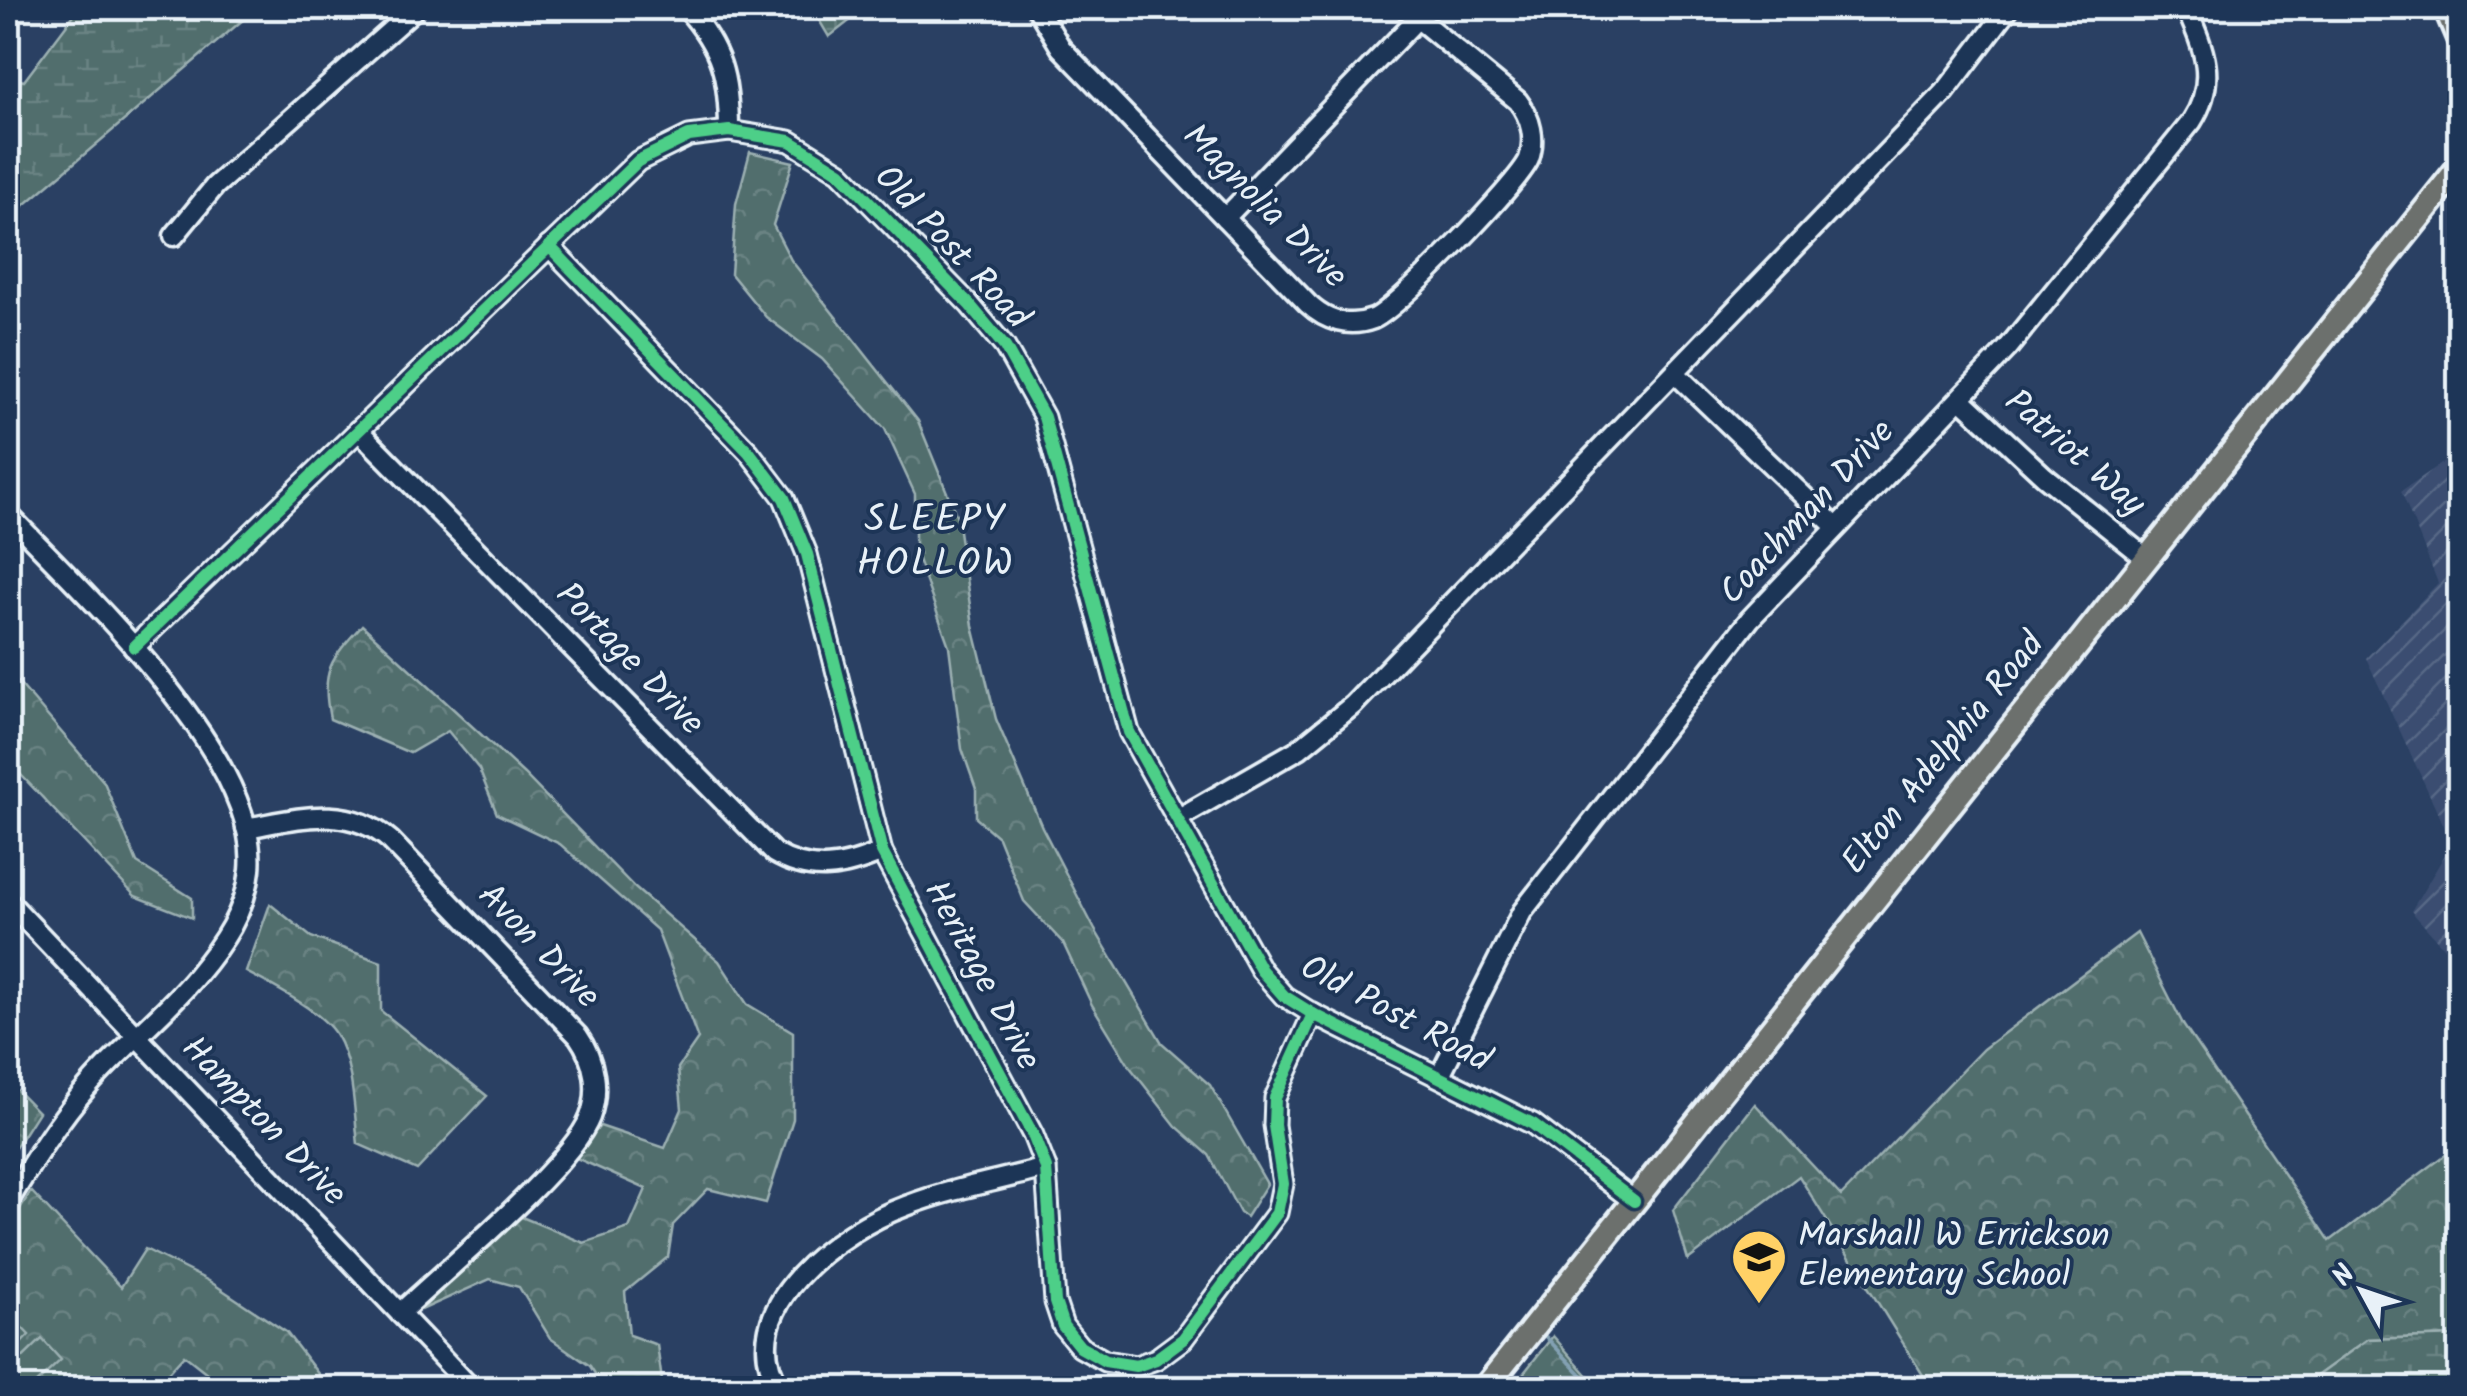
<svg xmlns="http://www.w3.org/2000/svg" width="2467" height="1396" viewBox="0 0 2467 1396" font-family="Kalam,sans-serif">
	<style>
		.industrial { fill: url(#industrial-furrows) }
		.forest { fill: url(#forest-crowns); stroke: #9cb0b2; stroke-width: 2.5 }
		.wetland { fill: url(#wetland-marsh); stroke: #9cb0b2; stroke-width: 2.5 }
		.garden { fill: #516e6d; stroke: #9cb0b2; stroke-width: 2.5 }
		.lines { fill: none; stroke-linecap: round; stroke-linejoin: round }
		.stream { stroke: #83a1b3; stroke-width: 4 }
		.minor-casing { stroke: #e8f1f8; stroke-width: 25 }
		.major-casing { stroke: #e8f1f8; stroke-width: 30 }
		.minor { stroke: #1d3557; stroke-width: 18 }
		.major { stroke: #6c706d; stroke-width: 22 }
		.cycleway-casing { stroke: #1d3557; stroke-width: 19 }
		.cycleway { stroke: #4dcf88; stroke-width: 12 }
		.labels { text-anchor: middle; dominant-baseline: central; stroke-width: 8; stroke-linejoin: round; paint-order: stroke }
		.street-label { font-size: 35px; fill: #e8f1f8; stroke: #1d3557 }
		.poi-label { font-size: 35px; fill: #e8f1f8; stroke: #1d3557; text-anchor: start }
		.neighbourhood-label { font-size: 38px; letter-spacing: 2.5px; fill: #e8f1f8; stroke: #1d3557 }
	</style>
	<defs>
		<pattern id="industrial-furrows" width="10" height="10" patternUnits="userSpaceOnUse" patternTransform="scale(2.5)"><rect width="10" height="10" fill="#3a4d71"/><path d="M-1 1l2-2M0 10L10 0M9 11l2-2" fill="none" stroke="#566786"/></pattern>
		<pattern id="forest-crowns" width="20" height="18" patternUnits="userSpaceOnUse" patternTransform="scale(2.5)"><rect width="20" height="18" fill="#516e6d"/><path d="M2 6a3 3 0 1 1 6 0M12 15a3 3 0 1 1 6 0" fill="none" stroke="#6a8383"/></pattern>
		<pattern id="wetland-marsh" width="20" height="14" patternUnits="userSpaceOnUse" patternTransform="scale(2.5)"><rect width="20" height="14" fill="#516e6d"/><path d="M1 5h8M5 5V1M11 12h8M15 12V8" fill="none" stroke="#6a8383"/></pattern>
	</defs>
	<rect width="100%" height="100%" fill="#2a4063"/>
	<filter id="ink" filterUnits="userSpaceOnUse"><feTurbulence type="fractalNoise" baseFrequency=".01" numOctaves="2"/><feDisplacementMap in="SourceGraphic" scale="20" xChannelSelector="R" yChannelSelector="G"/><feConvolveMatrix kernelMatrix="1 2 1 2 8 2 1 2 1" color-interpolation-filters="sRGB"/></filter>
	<g filter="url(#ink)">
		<path class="industrial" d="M2459,452v513l-48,-54 41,-68 -86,-185 72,-75 -37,-92z"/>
		<g class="forest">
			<path d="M750,152l43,10 -20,63 18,35 127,161 39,96 16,109 23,93 46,108 53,103 67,113 48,42 57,99 -21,33 -6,-4 -31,-58 -33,-29 -46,-59 -38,-62 -29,-62 -39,-42 -26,-64 -22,-19v-29l-14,-40 -13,-103 -34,-95v-57l-30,-65 -63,-70 -56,-42 -35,-43 5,-70z"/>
			<path d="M362,625l162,149 111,114 84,73 28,43 46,28v87l-27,84 -58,-14 -35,36 -5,32 -43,35 4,43 28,10 6,43h-59l-14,-22 -40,-28 -31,-51 -29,-8 -69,31 96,-95 67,28 45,-15 17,-39 -72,-32 26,-31 65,22 17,-39 -4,-41 20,-29 -41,-109 -97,-86 -63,-30 -18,-45 -31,-38 -38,22 -80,-34c-9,-48 -1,-58 32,-94z"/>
			<path d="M8,670l96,112 33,81 55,35v20l-57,-22 -127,-135z"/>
			<path d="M270,904l41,33 70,25v49l106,85 -70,74 -59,-26c-4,-33 -4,-78 -22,-109 -14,-24 -65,-50 -90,-63z"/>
			<path d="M2137,933l47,93 146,215 129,-96v191l-91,3 -68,49h-369l-132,-212 -111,84 -15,-50 82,-106 86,92 142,-147z"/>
			<path d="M8,1081l30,31 -30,47z"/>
			<path d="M31,1191l90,96 24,-38 64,32 77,51 43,56h-103l-42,-33 -30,33h-146v-160z"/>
			<path d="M1553,1336l46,52h-87z"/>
		</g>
		<g class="wetland">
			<path d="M79,8h178l-249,211v-142l16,4z"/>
			<path d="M812,8h54l-37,29z"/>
			<path d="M2459,1336v52h-159l68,-49z"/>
		</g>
		<g class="garden">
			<path d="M9,1314l20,21 -21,22v-41z"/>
			<path d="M42,1339l19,21 -30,28h-21l-2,-16z"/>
		</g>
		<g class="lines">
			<path class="stream" d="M1546,1337l48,51"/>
			<g class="minor-casing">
				<g id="minor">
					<path d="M686,8c36,40 43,70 43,123"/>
					<path d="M1037,8l24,40 247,256c18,17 41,24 65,15 22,-8 147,-137 156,-160 7,-20 2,-41 -11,-58l-113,-93"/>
					<path d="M1225,218l193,-200"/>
					<path d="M174,236l41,-50 201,-178"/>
					<path d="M549,246l200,206 35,46 23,56 75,298 151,283 13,33 9,134 8,24 17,21 25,14 31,5 20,-7 27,-20 94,-126 6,-29 -9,-59 1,-27 38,-84"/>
					<path d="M1675,373l161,154"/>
					<path d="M1961,399l83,77 102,82"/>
					<path d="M358,430l416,423c37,22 71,15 108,-1"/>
					<path d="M8,514c73,77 253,243 242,356 -4,41 -28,75 -54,106 -32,39 -73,70 -106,108 -32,36 -57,77 -82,118"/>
					<path d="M134,647l504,-486 51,-25 40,-5 61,10 50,31 129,132 36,43 39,70 85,315 132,238 23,26 29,18 220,110 101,77"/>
					<path d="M1177,819l122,-70 54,-44 592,-613 64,-84"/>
					<path d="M246,828c51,-9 100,-25 144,12l188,196c17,24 22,54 12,81 -18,48 -147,155 -190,196"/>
					<path d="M8,901l463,487"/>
					<path d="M1440,1075l82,-163 228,-293 257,-270 185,-228c26,-41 12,-72 -6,-113"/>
					<path d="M780,1388c-51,-79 60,-158 126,-182 44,-17 94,-26 140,-38"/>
				</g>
			</g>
			<g class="major-casing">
				<g id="major">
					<path d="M2446,8l14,33"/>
					<path d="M1485,1388l975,-1222"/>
				</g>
			</g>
			<use href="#minor" class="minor"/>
			<use href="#major" class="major"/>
			<g class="cycleway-casing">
				<g id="cycleway">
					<path d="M549,246l200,206 35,46 23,56 75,298 151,283 13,33 9,134 8,24 17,21 25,14 31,5 20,-7 27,-20 94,-126 6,-29 -9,-59 1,-27 38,-84"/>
					<path d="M134,647l504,-486 51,-25 40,-5 61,10 50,31 129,132 36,43 39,70 85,315 132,238 23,26 29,18 220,110 101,77"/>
				</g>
			</g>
			<use href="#cycleway" class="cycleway"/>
		</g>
	</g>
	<defs>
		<g id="school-pin" transform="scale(2.875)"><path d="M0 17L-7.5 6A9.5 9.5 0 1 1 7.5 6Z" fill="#ffd166" stroke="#1d3557"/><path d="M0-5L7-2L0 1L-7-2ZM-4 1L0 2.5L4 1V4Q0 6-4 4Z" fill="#111"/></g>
	</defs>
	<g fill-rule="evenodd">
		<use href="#school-pin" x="1759" y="1257"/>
	</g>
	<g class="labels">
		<g class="street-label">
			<text transform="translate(1264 207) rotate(45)">Magnolia Drive</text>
			<text transform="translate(951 248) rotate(47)">Old Post Road</text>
			<text transform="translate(2074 454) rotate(41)">Patriot Way</text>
			<text transform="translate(1808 513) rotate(-47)">Coachman Drive</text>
			<text transform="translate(629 660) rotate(46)">Portage Drive</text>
			<text transform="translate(1944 754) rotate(-51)">Elton Adelphia Road</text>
			<text transform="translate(538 947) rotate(46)">Avon Drive</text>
			<text transform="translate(981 976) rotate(62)">Heritage Drive</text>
			<text transform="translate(1395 1015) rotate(28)">Old Post Road</text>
			<text transform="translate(263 1122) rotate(46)">Hampton Drive</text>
		</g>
		<g class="poi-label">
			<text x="1798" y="1237">Marshall W Errickson<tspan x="1798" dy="40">Elementary School</tspan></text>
		</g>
		<g class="neighbourhood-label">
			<text x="936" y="521">SLEEPY<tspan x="936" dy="44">HOLLOW</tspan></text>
		</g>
	</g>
	<rect width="2467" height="1396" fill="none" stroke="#1d3557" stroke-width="40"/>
	<rect x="20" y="20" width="2427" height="1356" fill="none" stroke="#e8f1f8" stroke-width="4" filter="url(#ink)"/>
	<g transform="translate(2362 1291) rotate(310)" stroke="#1d3557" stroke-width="8" paint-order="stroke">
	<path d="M0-8L18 38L0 25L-18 38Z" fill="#e8f1f8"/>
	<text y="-15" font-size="28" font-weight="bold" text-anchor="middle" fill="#e8f1f8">N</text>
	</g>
</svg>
